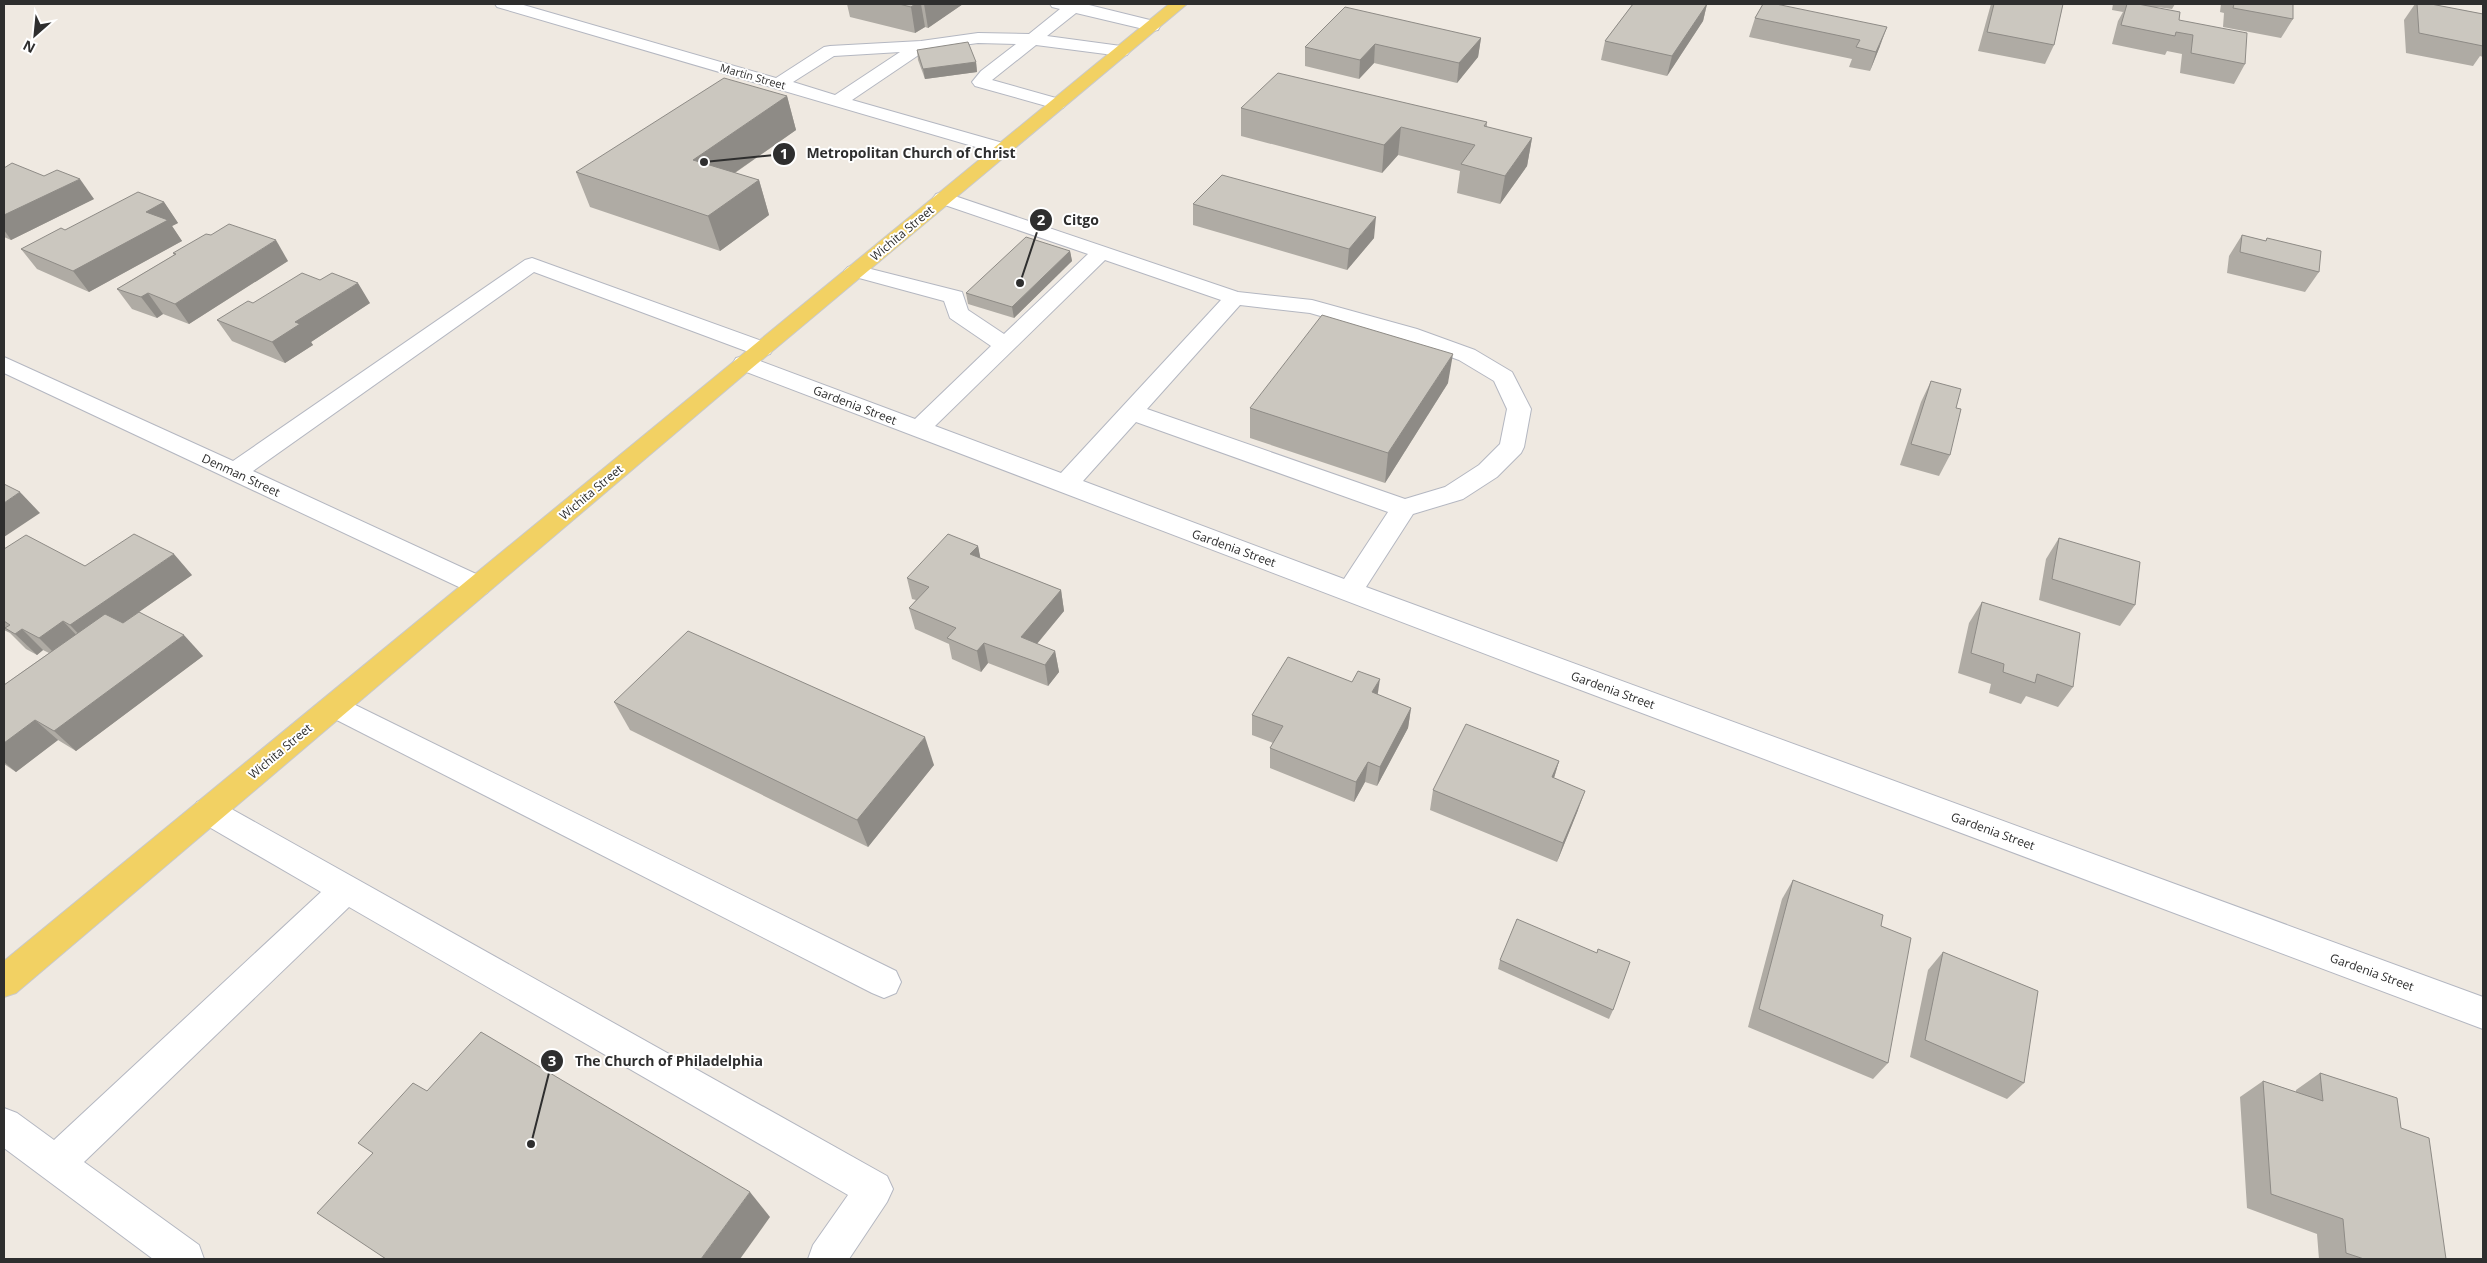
<svg xmlns="http://www.w3.org/2000/svg" width="2487" height="1263" viewBox="0 0 2487 1263" font-family="'Open Sans',sans-serif">
	<style>
		.lines { fill: none; stroke-linecap: round; stroke-linejoin: round }
		.minor-casing { stroke: #b4b7c1; stroke-width: 2 }
		.major-casing { stroke: #c9c9c9; stroke-width: 2 }
		.minor { fill: #fff; fill-rule: evenodd }
		.major { fill: #f2d163; fill-rule: evenodd }
		.wall { fill: #afaba4 }
		.shaded-wall { fill: #8e8b86 }
		.building { fill: #cbc7bf; stroke: #8e8b86 }
		.labels { text-anchor: middle; dominant-baseline: central; stroke-width: 4; stroke-linejoin: round; paint-order: stroke }
		.far-street-label { font-size: 11px; fill: #2e2e2e; stroke: #fff }
		.street-label { font-size: 12px; fill: #2e2e2e; stroke: #fff }
		.leader { fill: none; stroke: #2e2e2e; stroke-width: 2 }
		.callout-dot { fill: #2e2e2e; stroke: #fff; stroke-width: 2 }
		.mark-label { font-size: 15px; text-anchor: middle; font-weight: bold; fill: #fff }
		.callout-label { font-size: 14px; text-anchor: middle; font-weight: bold; fill: #2e2e2e; stroke: #fff; stroke-width: 4; stroke-linejoin: round; paint-order: stroke }
	</style>
	<rect width="100%" height="100%" fill="#efe9e1"/>
	<g class="lines">
		<g class="minor-casing">
			<g id="minor">
				<path d="M495,4h25l256,74 48,-31 6,-1 91,-5 57,-8 51,1 31,-25 -8,-2 -2,-3h35l73,18 2,4 -2,4 -6,1 -76,-18 -29,23 74,10 6,1 3,4 -3,4 -6,1 -85,-11 -44,35 71,20 3,4 -3,4 -6,1 -82,-23 -3,-4 9,-11 35,-27 -38,-1 -52,7 -74,50 158,45 3,4 -3,4 -7,2 -506,-148zM900,52l-65,43 -42,-13 41,-26z"/>
				<path d="M943,192l295,100 74,8 105,29 58,21 37,22 19,37 -7,38 -3,6 -24,24 -34,22 -50,15 -47,73 1117,410v32l-953,-358 -794,-303 -3,-5 3,-5 8,-2 8,2 163,61 76,-73 -41,-28 -6,-17 -96,-26 -4,-4 4,-4 7,-2 107,27 6,18 36,24 84,-80 -152,-52 -3,-4 3,-4zM1105,260l116,40 -160,173 -126,-47zM1240,305l70,8 91,26 58,21 35,21 13,28 -7,35 -21,21 -34,22 -40,12 -258,-90zM1136,422l252,90 -44,67 -261,-98z"/>
				<path d="M532,258l238,86 3,5 -3,5 -8,2 -8,-2 -220,-82 -281,199 234,108 4,7 -4,7 -9,3 -474,-223v-16l229,104 292,-201z"/>
				<path d="M335,695l561,276 5,11 -5,11 -12,5 -12,-5 -547,-279 -4,-8 4,-8z"/>
				<path d="M208,798l11,4 668,374 6,13 -6,13 -38,57h-41l5,-14 35,-50 -499,-288 -265,255 115,83 5,14h-51l-149,-111v-40l13,5 37,27 267,-248 -124,-72 -4,-9 4,-9z"/>
			</g>
		</g>
		<g class="major-casing">
			<path id="major" d="M1169,4h18l-435,364 -736,625 -12,4v-36z"/>
		</g>
		<use href="#minor" class="minor"/>
		<use href="#major" class="major"/>
	</g>
	<g class="wall">
		<path d="M847,4h116l-35,24 -3,-1 -10,6 -65,-16z"/>
		<path d="M1633,4h74l-4,17 -36,55 -66,-16 4,-19z"/>
		<path d="M1763,4l117,42 -10,25 -21,-4 3,-8 -103,-22 6,-19z"/>
		<path d="M1991,4h72l-9,41 -9,19 -67,-13z"/>
		<path d="M2113,4h62l-3,5 -15,-2h-1l23,13 66,44 -11,20 -54,-11 2,-19 -15,-3 -2,4 -53,-11 6,-23 5,-9 -11,-2z"/>
		<path d="M2221,4h72v15l-12,19 -58,-11 1,-14 -4,-1z"/>
		<path d="M2415,4h16l52,10v43l-3,-1 -7,10 -67,-13 -2,-33z"/>
		<path d="M1481,38l-3,19 -21,26 -83,-20 -15,16 -54,-13v-19z"/>
		<path d="M917,50l59,12 1,10 -52,7 -7,-19z"/>
		<path d="M787,96l9,34 -61,43 24,7 10,35 -49,36 -130,-44 -14,-35z"/>
		<path d="M1241,108l246,14v5l45,11 -5,28 -27,38 -43,-11 3,-22 -62,-16 -16,18 -141,-37z"/>
		<path d="M4,168l90,31 -83,41 -7,-3z"/>
		<path d="M164,202l14,21 -6,3 10,15 -93,51 -52,-23 -16,-20 44,-19z"/>
		<path d="M1193,204l181,34 -27,32 -154,-45z"/>
		<path d="M2242,235l24,6 1,-3 52,34 -14,20 -78,-19 2,-17z"/>
		<path d="M1070,251l2,10 -58,57 -46,-14 -2,-11z"/>
		<path d="M173,253l115,8 -99,63 -26,-10 -6,4 -25,-9 -15,-20 57,-34z"/>
		<path d="M253,303h117l-59,39 2,3 -28,18 -53,-22 -15,-21z"/>
		<path d="M1931,381l19,74 -11,21 -39,-11 21,-63z"/>
		<path d="M1448,383l-63,100 -135,-45v-30z"/>
		<path d="M2059,538l76,67 -15,21 -81,-26 7,-41z"/>
		<path d="M978,546l2,12 81,32 3,21 -27,33 18,7 4,21 -11,14 -60,-23 -7,9 -29,-13 -3,-15 -34,-15 -6,-21 7,-8 -4,-1 -5,-21z"/>
		<path d="M4,549l81,17 107,9 -53,37 64,44 -127,95 -18,-11 -42,32 -12,-8v-79l45,-32 -6,-3 -6,5 -11,-6 -16,-16 -6,-3z"/>
		<path d="M1982,602l91,85 -15,20 -32,-11 -5,8 -32,-11 2,-9 -33,-11 11,-50z"/>
		<path d="M1378,695l33,13 -3,20 -31,58 -12,-4 -11,20 -84,-34v-20l3,-5 -21,-8v-20z"/>
		<path d="M614,702l320,63 -66,82 -238,-117z"/>
		<path d="M1559,761l-5,17 24,32 -21,52 -127,-52 3,-20z"/>
		<path d="M1793,880l88,46 7,137 -15,16 -125,-52 34,-128z"/>
		<path d="M1943,952l81,131 -17,16 -97,-42 18,-87z"/>
		<path d="M1597,953l16,57 -4,9 -111,-50 2,-9z"/>
		<path d="M2320,1073l81,55 45,131h-127l-2,-25 -70,-26 -7,-111 23,-16 33,11v-2z"/>
	</g>
	<g class="shaded-wall">
		<path d="M915,4h6l4,23 -10,6 -4,-26z"/>
		<path d="M924,4h39l-35,24z"/>
		<path d="M1707,4l-4,17 -36,55 5,-20z"/>
		<path d="M1887,27l-7,19 -10,25 6,-19z"/>
		<path d="M1481,38l-3,19 -21,26 2,-20z"/>
		<path d="M1375,44l-1,19 -15,16 1,-19z"/>
		<path d="M976,62l1,10 -52,7 -2,-10z"/>
		<path d="M787,96l9,34 -92,64 -11,-34z"/>
		<path d="M1401,127l-3,28 -16,18 2,-28z"/>
		<path d="M1532,138l-5,28 -27,38 5,-28z"/>
		<path d="M80,179l14,20 -83,41 -7,-10v-15z"/>
		<path d="M759,180l10,35 -49,36 -12,-35z"/>
		<path d="M164,202l14,21 -6,3 10,15 -93,51 -16,-21 73,-59z"/>
		<path d="M1376,217l-2,21 -27,32 2,-21z"/>
		<path d="M276,240l12,21 -99,63 -14,-20z"/>
		<path d="M1070,251l2,10 -58,57 -2,-11z"/>
		<path d="M358,283l12,20 -59,39 2,3 -28,18 -13,-21 23,-20z"/>
		<path d="M148,293l15,21 -6,4 -16,-21z"/>
		<path d="M1453,354l-5,29 -63,100 3,-30z"/>
		<path d="M20,492l20,21 -36,24v-34z"/>
		<path d="M978,546l4,20 -12,-12z"/>
		<path d="M174,554l18,21 -102,71 -20,-21z"/>
		<path d="M1061,590l3,21 -39,47 -4,-21z"/>
		<path d="M63,621l20,21 -23,17 -21,-21z"/>
		<path d="M22,629l21,21 -6,5 -22,-21z"/>
		<path d="M184,635l19,21 -127,95 -22,-20z"/>
		<path d="M984,643l4,20 -7,9 -4,-21z"/>
		<path d="M1055,651l4,21 -11,14 -3,-21z"/>
		<path d="M1380,679l-3,20 -5,-7z"/>
		<path d="M1411,708l-3,20 -31,58 3,-19z"/>
		<path d="M35,720l23,20 -42,32 -12,-10v-19z"/>
		<path d="M925,737l9,28 -66,82 -11,-27z"/>
		<path d="M1559,761l-6,20 -1,-4z"/>
		<path d="M1368,762l-3,20 -11,20 2,-20z"/>
		<path d="M1585,791l-7,19 -21,52 6,-19z"/>
		<path d="M750,1192l20,25 -30,42h-39z"/>
	</g>
	<g class="building">
		<path d="M899,4h16l-4,3z"/>
		<path d="M1633,4h74l-35,52 -67,-15z"/>
		<path d="M1763,4h13l111,23 -11,25 -20,-5 4,-7 -105,-22z"/>
		<path d="M1994,4h69l-9,41 -67,-13z"/>
		<path d="M2127,4h11l42,8 -1,8 68,13 -2,31 -54,-11 2,-18 -17,-3 -1,4 -54,-11z"/>
		<path d="M2234,4h59v15l-60,-11z"/>
		<path d="M2417,4h14l52,10v32l-64,-13z"/>
		<path d="M1345,7l136,31 -22,25 -84,-19 -15,16 -55,-13z"/>
		<path d="M968,42l8,20 -53,7 -6,-19z"/>
		<path d="M1278,73l209,49 -3,4 48,12 -27,38 -44,-12 14,-19 -74,-18 -17,18 -143,-37z"/>
		<path d="M724,78l63,18 -94,64 66,20 -51,36 -132,-44z"/>
		<path d="M12,163l32,13 13,-6 23,9 -76,36v-47z"/>
		<path d="M1222,175l154,42 -27,32 -156,-45z"/>
		<path d="M138,192l26,10 -18,10 22,8 -95,51 -52,-22 40,-21 4,2z"/>
		<path d="M229,224l47,16 -101,64 -27,-11 -7,4 -24,-8 59,-35 -3,-1 33,-19 5,1z"/>
		<path d="M2242,235l24,6 1,-3 54,13 -2,21 -79,-20z"/>
		<path d="M1026,237l44,14 -58,56 -46,-14z"/>
		<path d="M302,273l18,7 12,-7 26,10 -63,39 5,2 -28,18 -55,-22 31,-19 5,2z"/>
		<path d="M1322,315l131,39 -65,99 -138,-45z"/>
		<path d="M1931,381l30,8 -5,19 5,1 -11,46 -39,-11z"/>
		<path d="M4,484l16,8 -16,11z"/>
		<path d="M134,534l40,20 -104,71 -7,-4 -24,17 -17,-9 -7,5 -10,-6 5,-3 -6,-4v-72l22,-14 59,31z"/>
		<path d="M948,534l30,12 -8,8 91,36 -40,47 34,14 -10,14 -61,-22 -7,8 -30,-13 9,-10 -47,-20 20,-21 -22,-9z"/>
		<path d="M2059,538l81,24 -5,43 -83,-26z"/>
		<path d="M1982,602l98,31 -7,54 -36,-13 -2,9 -32,-11 1,-8 -33,-11z"/>
		<path d="M139,612l45,23 -130,96 -19,-11 -31,23v-58l101,-71 18,9z"/>
		<path d="M688,631l237,106 -68,83 -243,-118z"/>
		<path d="M1288,657l64,25 6,-11 22,8 -8,13 39,16 -31,59 -12,-5 -12,20 -86,-34 13,-22 -31,-11z"/>
		<path d="M1466,724l93,37 -7,16 33,14 -22,52 -130,-53z"/>
		<path d="M1793,880l90,35 -2,11 30,12 -23,125 -129,-54z"/>
		<path d="M1517,919l80,34 1,-4 32,13 -17,48 -113,-50z"/>
		<path d="M1943,952l95,39 -14,92 -99,-43z"/>
		<path d="M481,1032l269,160 -49,67h-315l-69,-46 56,-60 -15,-10 55,-60 14,8z"/>
		<path d="M2320,1073l77,25 4,30 28,10 17,121h-82l-18,-6 -3,-34 -72,-25 -8,-113 60,20z"/>
	</g>
	<g class="labels">
		<g class="far-street-label">
			<text transform="translate(753 76) rotate(16)">Martin Street</text>
		</g>
		<g class="street-label">
			<text transform="translate(902 233) rotate(-40)">Wichita Street</text>
			<text transform="translate(855 405) rotate(21)">Gardenia Street</text>
			<text transform="translate(241 475) rotate(25)">Denman Street</text>
			<text transform="translate(591 492) rotate(-40)">Wichita Street</text>
			<text transform="translate(1234 548) rotate(20)">Gardenia Street</text>
			<text transform="translate(1613 690) rotate(20)">Gardenia Street</text>
			<text transform="translate(280 751) rotate(-40)">Wichita Street</text>
			<text transform="translate(1993 831) rotate(20)">Gardenia Street</text>
			<text transform="translate(2372 972) rotate(20)">Gardenia Street</text>
		</g>
	</g>
	<path class="leader" d="M704 162L784 154M1020 283L1041 220M531 1144L552 1061"/>
	<g class="callout-dot">
		<circle cx="704" cy="162" r="5"/>
		<circle cx="1020" cy="283" r="5"/>
		<circle cx="531" cy="1144" r="5"/>
		<circle cx="784" cy="154" r="12"/>
		<circle cx="1041" cy="220" r="12"/>
		<circle cx="552" cy="1061" r="12"/>
	</g>
	<g class="mark-label">
		<text x="784" y="159">1</text>
		<text x="1041" y="225">2</text>
		<text x="552" y="1066">3</text>
	</g>
	<g class="callout-label">
		<text x="911" y="158">Metropolitan Church of Christ</text>
		<text x="1081" y="225">Citgo</text>
		<text x="669" y="1066">The Church of Philadelphia</text>
	</g>
	<rect width="2487" height="1263" fill="none" stroke="#2e2e2e" stroke-width="10"/>
	<g transform="translate(35 35) rotate(207)" stroke="#ffffff" stroke-width="4" paint-order="stroke">
	<path d="M0-4L9 19L0 12L-9 19Z" fill="#2e2e2e"/>
	<text y="-8" font-size="14" font-weight="bold" text-anchor="middle" fill="#2e2e2e">N</text>
	</g>
</svg>
